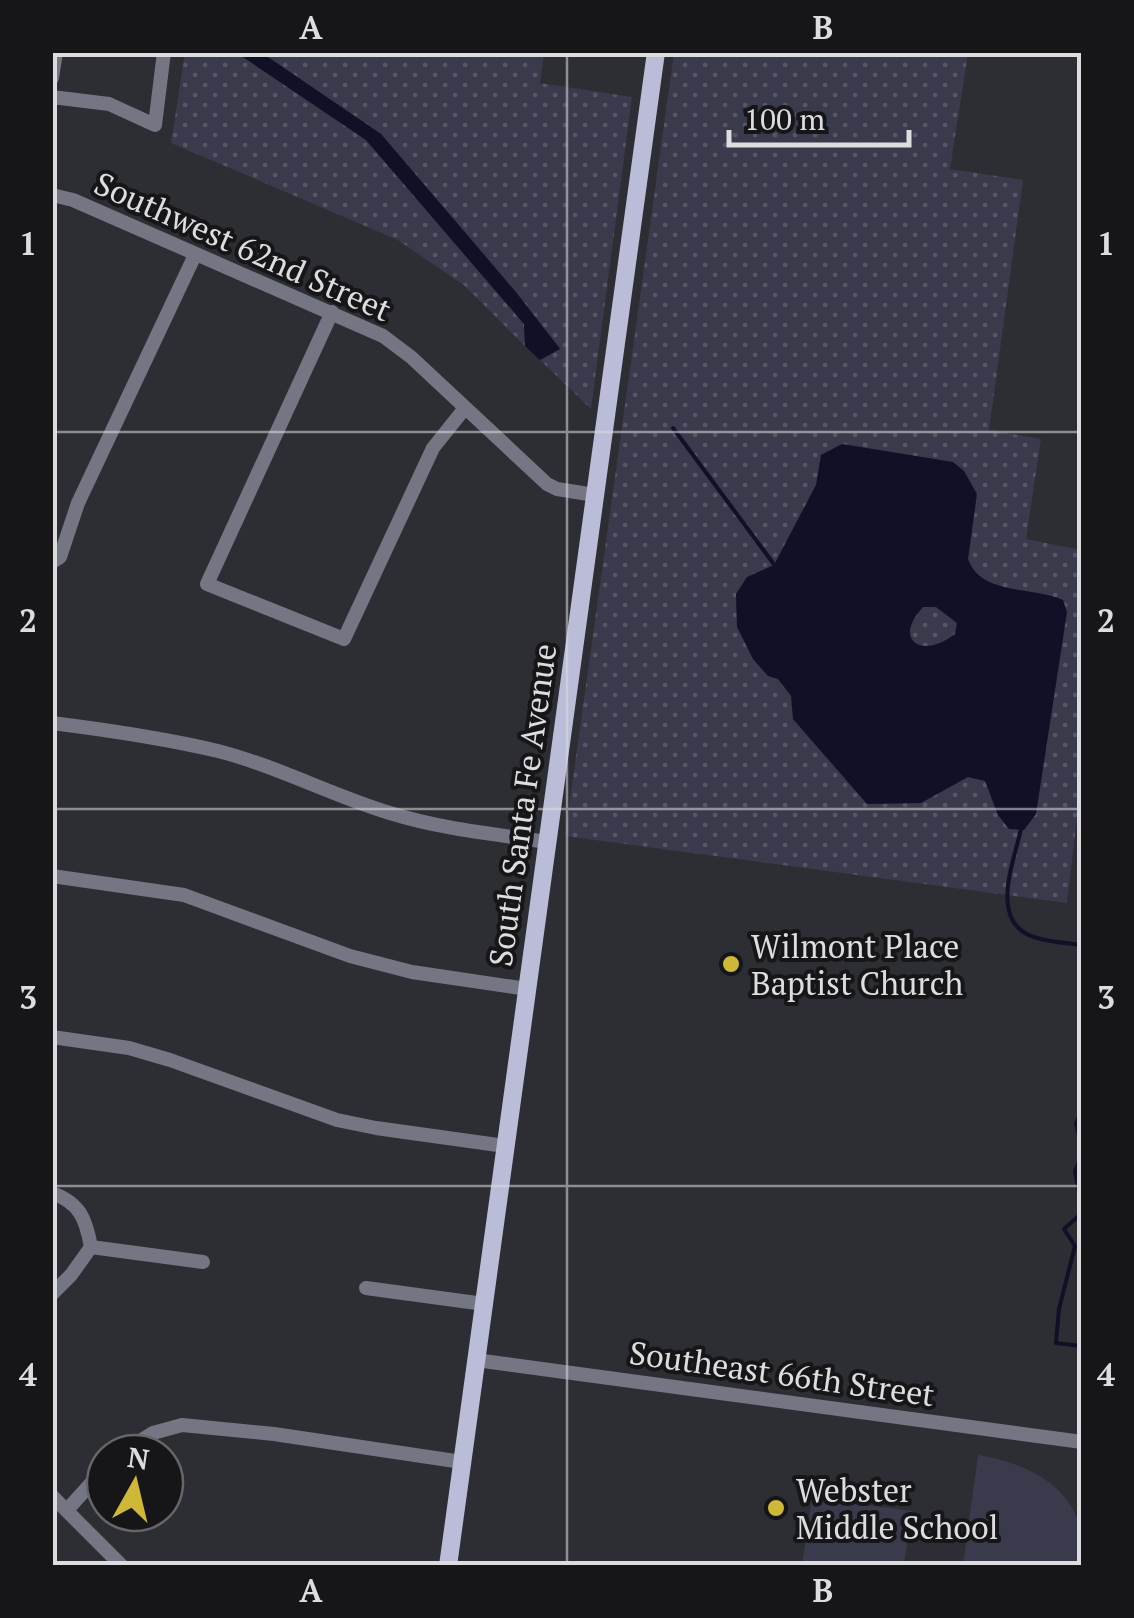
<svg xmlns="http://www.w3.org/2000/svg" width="1134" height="1618" viewBox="0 0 1134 1618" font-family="'PT Serif',serif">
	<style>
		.grass { fill: url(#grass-dots) }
		.garden { fill: #393a4c }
		.water { fill: #101027; fill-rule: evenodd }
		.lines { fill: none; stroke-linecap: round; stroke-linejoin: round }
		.stream { stroke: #101027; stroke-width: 4 }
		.minor { stroke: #747683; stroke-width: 14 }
		.major { stroke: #bbbdd8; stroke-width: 18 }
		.grid { fill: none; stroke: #dddde0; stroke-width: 2.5; stroke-opacity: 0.55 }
		.poi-dot { fill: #cfb837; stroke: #161619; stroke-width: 4 }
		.labels { text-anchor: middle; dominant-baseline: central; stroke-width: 8; stroke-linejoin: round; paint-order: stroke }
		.street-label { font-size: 32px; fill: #dddde0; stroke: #161619 }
		.poi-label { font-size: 32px; fill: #dddde0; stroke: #161619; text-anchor: start }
		.neatline { fill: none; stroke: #dddde0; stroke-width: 4 }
		.grid-label { font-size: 32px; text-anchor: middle; font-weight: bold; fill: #dddde0 }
	</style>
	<defs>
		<pattern id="grass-dots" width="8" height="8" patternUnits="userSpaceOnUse" patternTransform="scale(2.5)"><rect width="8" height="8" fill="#393a4c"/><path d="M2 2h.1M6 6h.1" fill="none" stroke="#555666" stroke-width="1.8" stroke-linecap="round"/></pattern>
	</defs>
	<rect width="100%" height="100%" fill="#2d2e33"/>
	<g class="grass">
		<path d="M185,53h52l129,87 158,184 1,22 -60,-60 -67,-46 -227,-97z"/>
		<path d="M262,53h282l-4,30 92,14 -41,312 -51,-49 20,-12 -45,-57 -134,-157z"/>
		<path d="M674,53h294l-18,116 73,11 -34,250 52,9 -15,100 55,11 1,226 -15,127 -502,-67z"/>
	</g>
	<g class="garden">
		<path d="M978,1455c43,7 87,25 102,70 4,12 2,28 1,40h-118z"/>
		<path d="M812,1498l100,13 -8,54h-102z"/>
	</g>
	<g class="water">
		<path d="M237,53h25l119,81 134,157 45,58 -20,11 -15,-14 -1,-22 -158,-184z"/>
		<path d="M842,444l111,18 11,9 13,23 -9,65c13,37 65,27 95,41l4,12 -31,202 -12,16 -15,-1 -11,-14 -13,-34 -17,-4 -47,26 -54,1 -74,-85 -2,-23 -13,-17 -10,-3 -15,-17 -16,-32 -1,-33 11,-17 27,-12 42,-80 5,-30zM923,607h13l21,16 -2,11c-31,25 -64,8 -32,-27z"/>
	</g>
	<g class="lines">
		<g class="stream">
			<path d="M673,428l103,139"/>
			<path d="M1021,829c-7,33 -33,93 13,108 15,5 32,6 48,8"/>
			<path d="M1082,1109l-6,15 6,22"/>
			<path d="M1082,1155l-7,16 7,36"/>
			<path d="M1082,1213l-18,16 11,17 -16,63 -3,34 26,3"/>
		</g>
		<g class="minor">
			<path d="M52,78l4,-26"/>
			<path d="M52,97l57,7 46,21 9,-73"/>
			<path d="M52,195l21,5 310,136 28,21 136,127 10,5 38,6"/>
			<path d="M332,312l-125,272 137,55 89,-191 32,-40"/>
			<path d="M52,562l8,-5 18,-54 117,-248"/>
			<path d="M52,723c56,7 111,15 166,28 59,15 113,44 172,62 51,16 104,21 157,29"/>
			<path d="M52,876l132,19 166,61 62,16 115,17"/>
			<path d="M52,1037l77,11 41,12 167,60 39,8 129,18"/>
			<path d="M52,1193c28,10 34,26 39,54l-20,28 -19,19"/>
			<path d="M91,1247l112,15"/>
			<path d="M366,1288l118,16"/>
			<path d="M476,1360l606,82"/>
			<path d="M121,1453l32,-20 29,-8 92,9 188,28"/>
			<path d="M52,1496l70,70"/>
			<path d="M67,1510l38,-42"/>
		</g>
		<path class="major" d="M448,1566l208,-1514"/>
	</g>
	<path class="grid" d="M567,52v1514M52,432h1030M52,809h1030M52,1186h1030"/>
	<g class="poi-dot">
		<circle cx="731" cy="964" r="10"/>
		<circle cx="776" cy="1508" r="10"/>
	</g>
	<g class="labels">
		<g class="street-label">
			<text transform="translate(243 246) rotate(24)">Southwest 62nd Street</text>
			<text transform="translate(522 805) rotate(-82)">South Santa Fe Avenue</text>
			<text transform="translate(782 1373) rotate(8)">Southeast 66th Street</text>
		</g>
		<g class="poi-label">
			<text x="751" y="946">Wilmont Place<tspan x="751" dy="37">Baptist Church</tspan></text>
			<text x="796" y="1490">Webster<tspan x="796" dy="37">Middle School</tspan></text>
		</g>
	</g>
	<rect width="1134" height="1618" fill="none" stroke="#161619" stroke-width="110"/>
	<g transform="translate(135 1483) rotate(8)"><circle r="48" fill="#161619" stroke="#666669" stroke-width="2.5"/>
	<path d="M0-8L18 38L0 25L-18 38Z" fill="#cfb837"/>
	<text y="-15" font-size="28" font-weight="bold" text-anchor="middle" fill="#dddde0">N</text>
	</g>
	<path d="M729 130v15h180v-15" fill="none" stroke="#dddde0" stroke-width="5"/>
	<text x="744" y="130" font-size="30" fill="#dddde0" stroke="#161619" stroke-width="8" paint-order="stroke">100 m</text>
	<rect x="55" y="55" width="1024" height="1508" class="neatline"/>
	<g class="grid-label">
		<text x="311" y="39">A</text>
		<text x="823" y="39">B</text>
		<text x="28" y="255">1</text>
		<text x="1106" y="255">1</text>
		<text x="28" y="632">2</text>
		<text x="1106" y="632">2</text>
		<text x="28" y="1009">3</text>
		<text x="1106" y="1009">3</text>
		<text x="28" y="1386">4</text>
		<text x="1106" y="1386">4</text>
		<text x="311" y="1602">A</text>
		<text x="823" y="1602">B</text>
	</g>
</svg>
